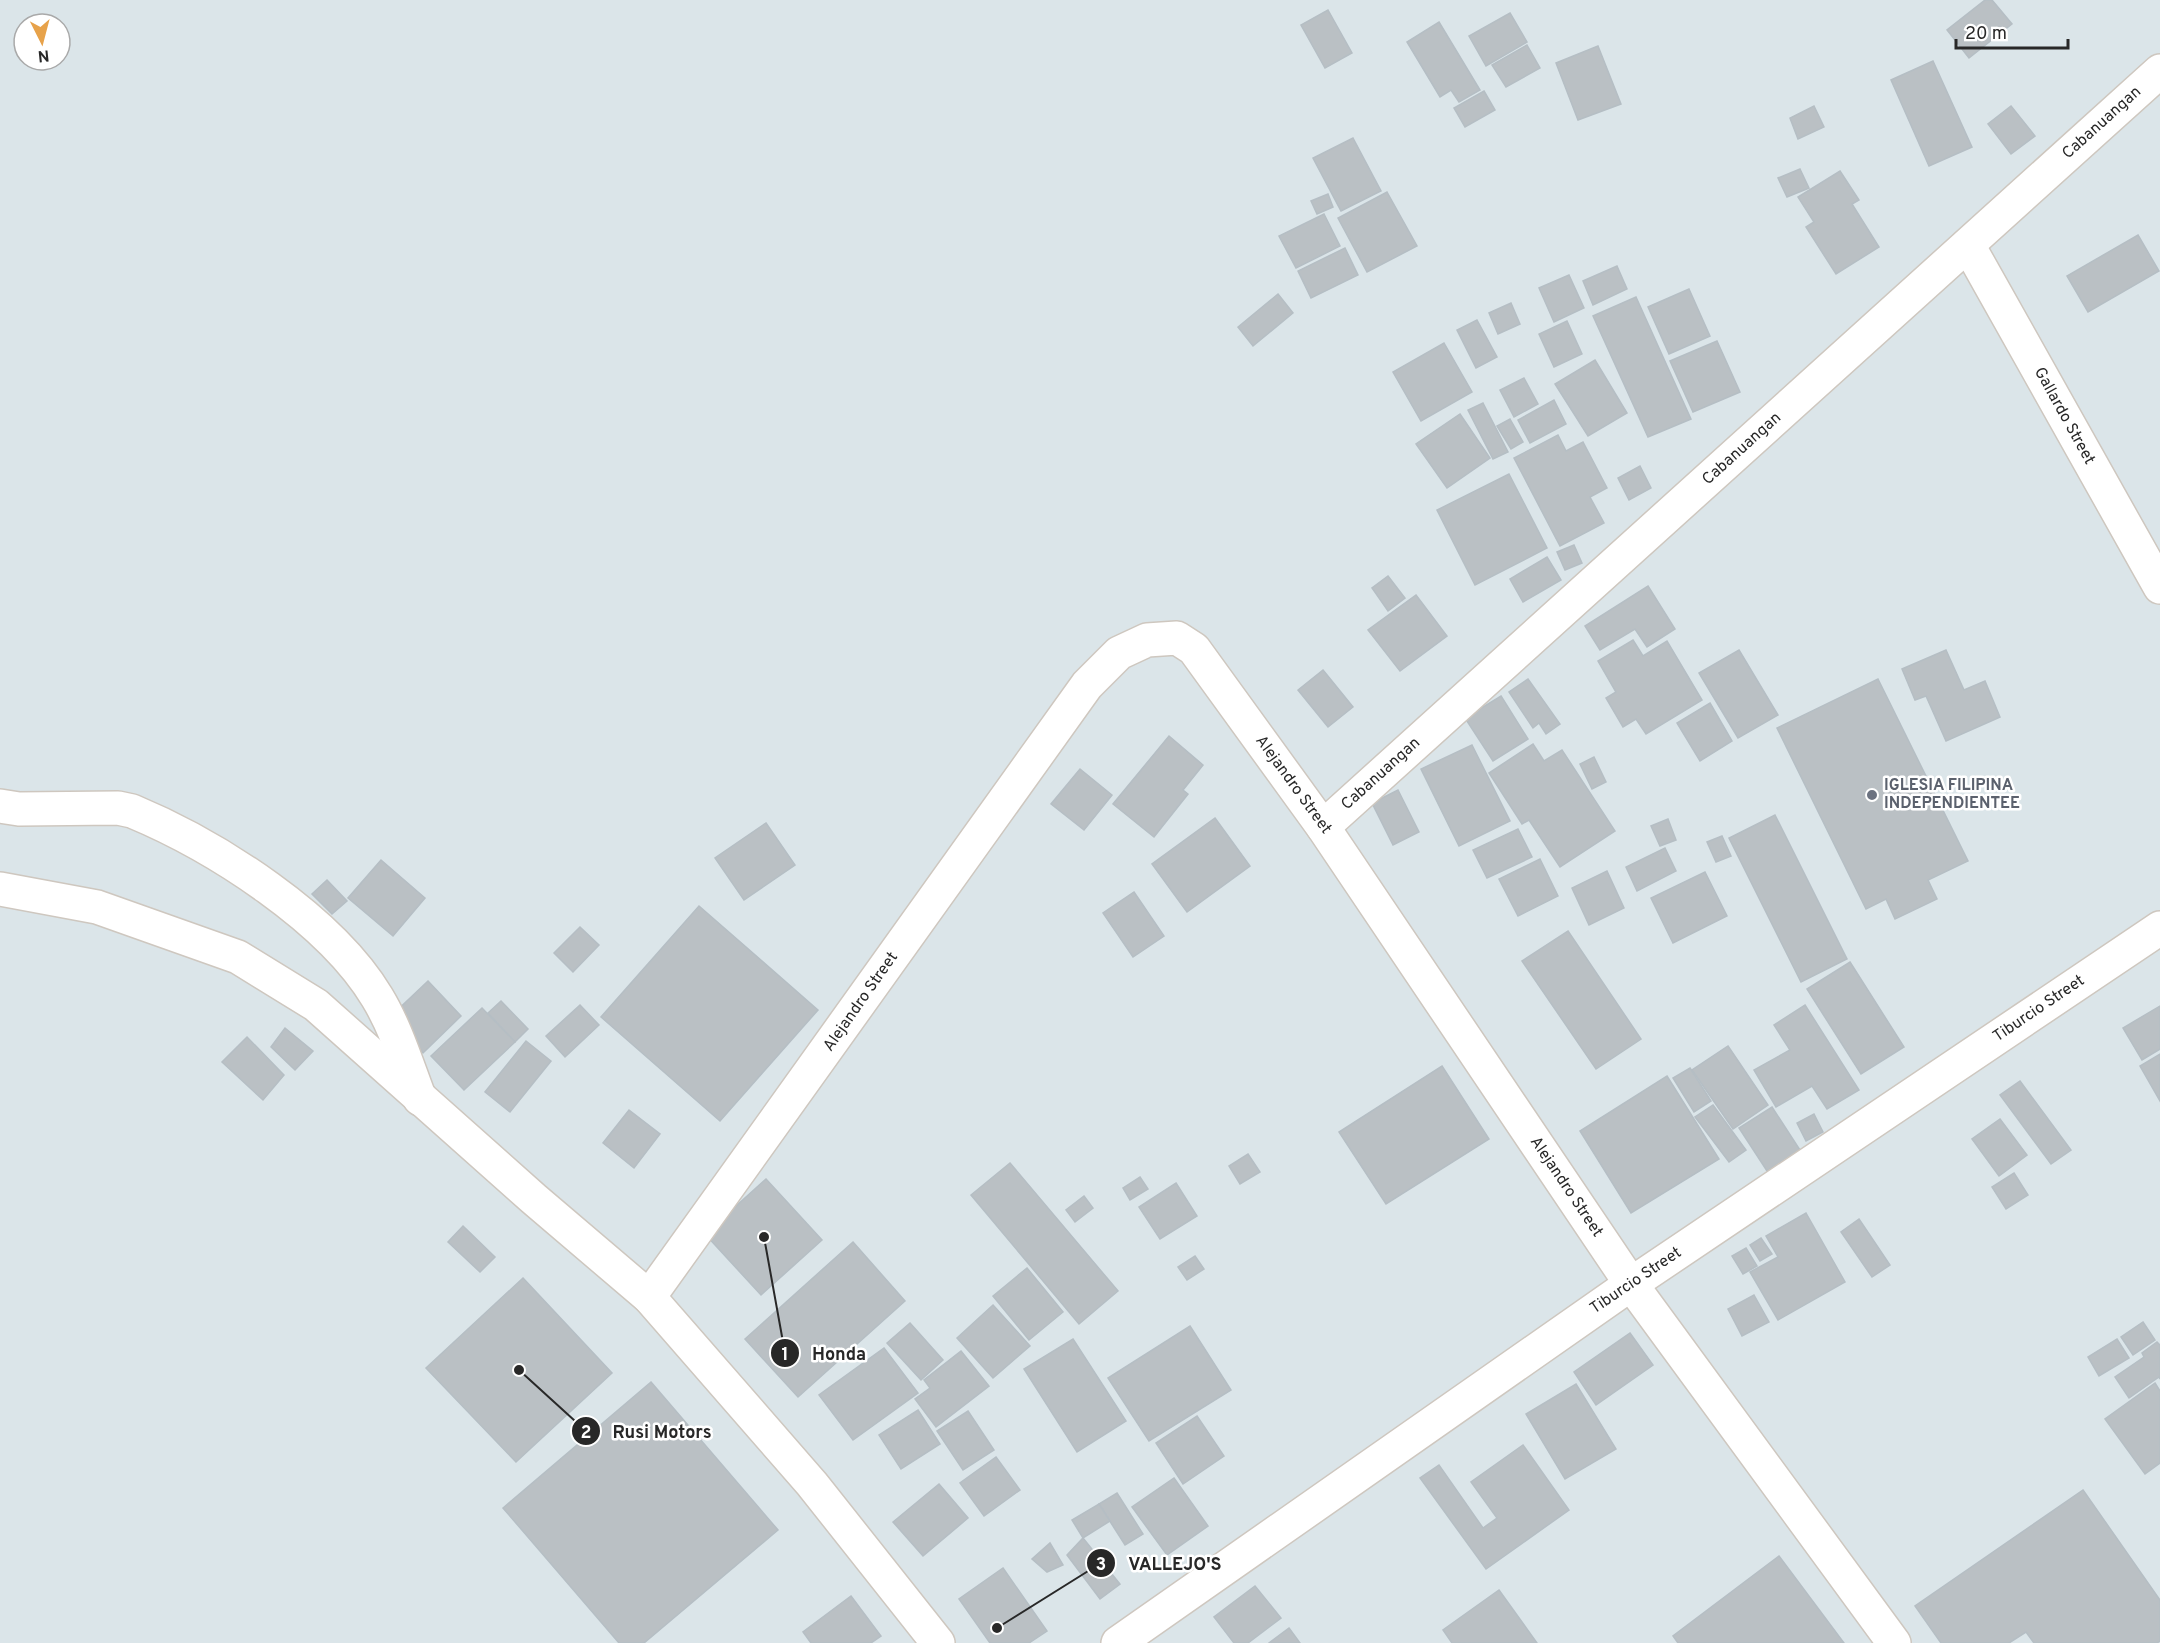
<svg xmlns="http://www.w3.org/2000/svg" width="2160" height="1643" viewBox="0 0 2160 1643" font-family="Overpass,sans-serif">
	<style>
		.building { fill: #bac0c4; stroke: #b5bec4; stroke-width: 1.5 }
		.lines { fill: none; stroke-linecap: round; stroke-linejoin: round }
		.minor-casing { stroke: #cec7bf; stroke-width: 36 }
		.secondary-casing { stroke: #cec7bf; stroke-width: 36 }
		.minor { stroke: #fff; stroke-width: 33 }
		.secondary { stroke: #fff; stroke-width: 33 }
		.worship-dot { fill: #6b7280; stroke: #fff; stroke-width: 2 }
		.labels { text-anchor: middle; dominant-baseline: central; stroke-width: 5; stroke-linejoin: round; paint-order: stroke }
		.street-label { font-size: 16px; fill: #282828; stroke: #fff }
		.worship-label { font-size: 16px; font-weight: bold; fill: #5b616d; stroke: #fff; text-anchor: start }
		.leader { fill: none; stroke: #282828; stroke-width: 2 }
		.callout-dot { fill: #282828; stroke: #fff; stroke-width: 2 }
		.mark-label { font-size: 18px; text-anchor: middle; font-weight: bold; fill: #fff }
		.callout-label { font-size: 18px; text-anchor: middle; font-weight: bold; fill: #282828; stroke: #fff; stroke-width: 5; stroke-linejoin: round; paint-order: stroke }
	</style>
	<rect width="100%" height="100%" fill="#dbe5e9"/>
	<g class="building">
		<path d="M1985,0h7l20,24 -43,34 -22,-28z"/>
		<path d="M1328,10l24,43 -27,15 -24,-43z"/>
		<path d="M1510,13l17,29 -41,24 -17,-30z"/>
		<path d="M1439,22l41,68 -21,12 -8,-12 -11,7 -33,-55z"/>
		<path d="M1527,45l13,23 -34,19 -14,-22z"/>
		<path d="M1598,46l23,58 -43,16 -22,-57z"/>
		<path d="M1933,61l39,86 -43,19 -38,-86z"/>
		<path d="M1484,91l11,19 -30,17 -11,-19z"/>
		<path d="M1814,106l10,21 -26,12 -8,-21z"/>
		<path d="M2011,106l24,30 -24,18 -23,-30z"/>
		<path d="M1353,138l28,53 -40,20 -28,-53z"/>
		<path d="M1800,169l9,19 -22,9 -9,-19z"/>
		<path d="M1840,171l19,29 -7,4 27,43 -43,27 -30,-47 8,-5 -16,-25z"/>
		<path d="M1387,192l30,54 -50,26 -29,-54z"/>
		<path d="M1328,194l5,13 -16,7 -6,-13z"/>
		<path d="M1324,214l16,32 -44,22 -17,-32z"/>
		<path d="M2138,235l21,36 -71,41 -21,-36z"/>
		<path d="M1345,248l13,27 -47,23 -13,-27z"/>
		<path d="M1617,266l10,23 -34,16 -10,-24z"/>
		<path d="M1569,275l15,33 -30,14 -15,-34z"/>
		<path d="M1689,289l21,47 -41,18 -21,-47z"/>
		<path d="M1278,294l15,19 -40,33 -15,-19z"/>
		<path d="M1636,297l55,122 -43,18 -55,-121z"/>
		<path d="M1511,303l9,21 -22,10 -9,-21z"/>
		<path d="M1477,320l20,37 -21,11 -19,-38z"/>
		<path d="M1567,321l15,33 -28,13 -15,-33z"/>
		<path d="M1717,341l23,51 -47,20 -23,-51z"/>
		<path d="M1444,343l28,49 -51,29 -28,-49z"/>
		<path d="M1595,360l32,53 -39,23 -33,-52z"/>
		<path d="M1524,378l14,26 -24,13 -14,-27z"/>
		<path d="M1554,400l12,24 -36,19 -12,-23z"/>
		<path d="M1483,403l25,49 -15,7 -25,-49z"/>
		<path d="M1460,414l30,44 -43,30 -31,-44z"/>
		<path d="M1510,419l13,23 -12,7 -14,-23z"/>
		<path d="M1558,435l8,16 17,-9 24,46 -17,9 14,26 -44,23 -46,-88z"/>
		<path d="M1640,466l11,22 -22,12 -11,-22z"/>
		<path d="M1509,474l38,74 -72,37 -38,-75z"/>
		<path d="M1574,545l8,18 -17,7 -8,-18z"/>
		<path d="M1547,557l14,23 -38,22 -13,-23z"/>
		<path d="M1388,576l17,22 -17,13 -16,-23z"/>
		<path d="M1648,586l27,43 -28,18 -12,-18 -35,21 -15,-24z"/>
		<path d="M1416,595l31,41 -47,35 -32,-41z"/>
		<path d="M1633,640l10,16 24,-15 35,59 -56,34 -10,-15 -13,8 -17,-29 10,-6 -18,-31z"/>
		<path d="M1739,650l39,65 -40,23 -39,-65z"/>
		<path d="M1946,650l18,40 21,-9 15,36 -54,24 -20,-45 -11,4 -13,-31z"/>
		<path d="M1323,670l30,37 -25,20 -30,-37z"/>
		<path d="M1528,679l32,45 -14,10 -7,-11 -6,5 -24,-36z"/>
		<path d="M1878,679l90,182 -40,19 9,19 -42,20 -9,-20 -20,10 -89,-181z"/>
		<path d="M1501,696l27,43 -35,22 -28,-43z"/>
		<path d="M1710,703l22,38 -32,20 -23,-38z"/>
		<path d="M1169,736l34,29 -20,25 5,4 -34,43 -41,-33z"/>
		<path d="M1533,744l11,17 18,-11 53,81 -55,36 -31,-47 -7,4 -33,-51z"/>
		<path d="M1472,745l38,76 -51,25 -38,-77z"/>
		<path d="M1594,757l12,25 -14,7 -12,-25z"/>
		<path d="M1080,769l32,26 -28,35 -33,-26z"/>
		<path d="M1398,790l21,42 -26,13 -21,-42z"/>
		<path d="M1775,815l72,144 -46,23 -72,-144z"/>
		<path d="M1215,818l35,48 -63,46 -35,-48z"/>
		<path d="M1668,819l8,21 -16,6 -9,-20z"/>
		<path d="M766,823l29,42 -51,35 -29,-42z"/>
		<path d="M1518,829l14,28 -45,21 -14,-28z"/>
		<path d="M1722,836l9,20 -15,6 -9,-20z"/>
		<path d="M1665,848l11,23 -39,20 -11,-24z"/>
		<path d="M1540,859l18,37 -40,20 -19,-37z"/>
		<path d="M381,860l44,38 -32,38 -45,-38z"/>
		<path d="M1607,871l17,37 -35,17 -17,-37z"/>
		<path d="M1705,872l22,44 -54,27 -22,-45z"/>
		<path d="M327,880l20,21 -15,13 -20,-20z"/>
		<path d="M1134,892l30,44 -31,21 -30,-44z"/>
		<path d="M699,906l119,104 -98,111 -119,-104z"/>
		<path d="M580,927l19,18 -26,27 -19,-19z"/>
		<path d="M1568,931l73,108 -45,30 -74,-108z"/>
		<path d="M1850,962l54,85 -43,27 -54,-85z"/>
		<path d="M428,981l33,35 -38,37 -33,-36z"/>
		<path d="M501,1001l27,28 -13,13 -27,-29z"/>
		<path d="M580,1005l19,20 -34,32 -19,-21z"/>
		<path d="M1805,1005l54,85 -32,19 -15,-23 -36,21 -22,-37 36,-20 -16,-25z"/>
		<path d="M2160,1006v43l-18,11 -19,-32z"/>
		<path d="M482,1008l33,34 -51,48 -33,-34z"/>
		<path d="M285,1028l28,23 -18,19 -24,-23z"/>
		<path d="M247,1037l37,38 -21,25 -41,-38z"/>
		<path d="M526,1041l25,20 -41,51 -25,-20z"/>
		<path d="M1728,1046l40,59 -35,24 -41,-59z"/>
		<path d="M2160,1054v47l-20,-35z"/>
		<path d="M1442,1066l47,73 -103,65 -47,-72z"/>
		<path d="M1690,1068l21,33 -17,11 -21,-34z"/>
		<path d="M1667,1076l52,83 -88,54 -51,-82z"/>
		<path d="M2020,1081l51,69 -20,14 -51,-69z"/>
		<path d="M1713,1105l33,45 -17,12 -34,-45z"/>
		<path d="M1772,1107l28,43 -33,21 -28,-43z"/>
		<path d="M629,1110l31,24 -26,34 -31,-25z"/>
		<path d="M1814,1114l9,18 -17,9 -9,-18z"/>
		<path d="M2000,1119l27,36 -28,21 -27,-37z"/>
		<path d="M1248,1154l12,18 -20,12 -11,-18z"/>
		<path d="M1010,1163l108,128 -39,33 -108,-129z"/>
		<path d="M2014,1173l14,22 -22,14 -14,-22z"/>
		<path d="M1140,1177l8,12 -18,11 -7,-12z"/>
		<path d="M766,1179l56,61 -61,55 -56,-61z"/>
		<path d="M1176,1183l21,33 -37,23 -21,-32z"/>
		<path d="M1084,1196l9,12 -18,14 -9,-12z"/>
		<path d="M1806,1213l39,69 -67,38 -28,-48 28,-15 -12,-21z"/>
		<path d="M1859,1219l31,46 -18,12 -31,-45z"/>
		<path d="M463,1226l32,31 -15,15 -32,-30z"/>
		<path d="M1761,1238l11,16 -12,7 -10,-16z"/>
		<path d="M853,1242l52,59 -107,96 -53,-58z"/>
		<path d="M1746,1248l11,18 -14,8 -11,-18z"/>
		<path d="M1195,1256l9,13 -17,11 -9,-13z"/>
		<path d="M1027,1268l36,44 -34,28 -36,-44z"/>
		<path d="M523,1278l89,95 -96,89 -90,-94z"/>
		<path d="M1754,1295l15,27 -27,14 -14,-27z"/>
		<path d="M993,1305l37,41 -37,32 -36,-40z"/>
		<path d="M2143,1322l12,18 -22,15 -12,-18z"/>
		<path d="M910,1323l33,37 -22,20 -34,-37z"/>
		<path d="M1190,1326l41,64 -82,51 -41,-63z"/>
		<path d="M1630,1333l23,32 -57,40 -22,-33z"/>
		<path d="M1073,1339l53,82 -49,31 -53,-83z"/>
		<path d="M2117,1339l12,19 -30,18 -11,-19z"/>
		<path d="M2157,1342l3,3v34l-1,-2 -30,21 -14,-21 29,-20 -2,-4z"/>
		<path d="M884,1348l34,45 -65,47 -34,-45z"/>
		<path d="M961,1351l28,35 -53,41 -21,-28 15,-11 -6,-8z"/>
		<path d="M651,1382l127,148 -134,113h-25l-116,-135z"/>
		<path d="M2155,1383l5,8v72l-15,11 -40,-55z"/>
		<path d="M1576,1384l40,65 -51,30 -39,-65z"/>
		<path d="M918,1410l22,34 -39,25 -22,-34z"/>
		<path d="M968,1411l26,39 -31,20 -26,-39z"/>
		<path d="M1197,1416l27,40 -41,28 -27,-41z"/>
		<path d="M1523,1445l46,65 -83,59 -66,-91 19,-13 44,63 14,-10 -26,-36z"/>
		<path d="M996,1457l24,33 -36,26 -24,-33z"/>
		<path d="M1174,1478l34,48 -41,29 -35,-48z"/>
		<path d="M939,1484l29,34 -45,38 -30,-34z"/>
		<path d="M2083,1490l77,110v41l-3,2h-123l-8,-11 -17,11h-68l-26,-37z"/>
		<path d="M1117,1493l26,41 -18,11 -26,-41z"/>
		<path d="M1099,1504l11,17 -27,17 -11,-18z"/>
		<path d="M1083,1538l37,46 -20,15 -33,-44z"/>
		<path d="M1050,1543l13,22 -16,7 -15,-13z"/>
		<path d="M1779,1556l65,87h-166l-5,-7z"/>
		<path d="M1003,1568l44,63 -18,12h-39l-31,-44z"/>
		<path d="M1255,1586l26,32 -33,25h-14l-20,-26z"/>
		<path d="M1499,1590l38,53h-85l-9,-13z"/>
		<path d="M851,1596l30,40 -10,7h-60l-8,-11z"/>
		<path d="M1289,1628l11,15h-31z"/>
	</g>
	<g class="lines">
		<g class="minor-casing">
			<g id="minor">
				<path d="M1968,245l192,342"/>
				<path d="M0,806l19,3 99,-1 14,3c84,35 198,108 245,186 19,31 30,68 43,102"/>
				<path d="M1323,827l837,-756"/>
				<path d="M649,1297l438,-612 32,-32 28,-13 30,-2 17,11 129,178 308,457 263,359"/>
				<path d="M1118,1643l513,-359 529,-356"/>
			</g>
		</g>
		<g class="secondary-casing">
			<path id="secondary" d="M0,889l97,18 141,50 78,48 218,194 115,98 163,187 126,159"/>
		</g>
		<use href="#minor" class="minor"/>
		<use href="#secondary" class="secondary"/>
	</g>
	<circle class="worship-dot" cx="1872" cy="795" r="6"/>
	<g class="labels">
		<g class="street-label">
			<text transform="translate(2102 123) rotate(-42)">Cabanuangan</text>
			<text transform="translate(2064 416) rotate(61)">Gallardo Street</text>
			<text transform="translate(1742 449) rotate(-42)">Cabanuangan</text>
			<text transform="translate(1381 774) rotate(-42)">Cabanuangan</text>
			<text transform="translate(1293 785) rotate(54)">Alejandro Street</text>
			<text transform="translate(861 1002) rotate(-55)">Alejandro Street</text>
			<text transform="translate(2039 1009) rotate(-34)">Tiburcio Street</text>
			<text transform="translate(1566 1187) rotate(56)">Alejandro Street</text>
			<text transform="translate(1636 1281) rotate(-34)">Tiburcio Street</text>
		</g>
		<g class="worship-label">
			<text x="1884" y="786">IGLESIA FILIPINA<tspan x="1884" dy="18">INDEPENDIENTEE</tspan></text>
		</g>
	</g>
	<path class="leader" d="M764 1237L785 1353M519 1370L586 1431M997 1628L1101 1563"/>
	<g class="callout-dot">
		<circle cx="764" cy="1237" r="6"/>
		<circle cx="519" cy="1370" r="6"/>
		<circle cx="997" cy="1628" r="6"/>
		<circle cx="785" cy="1353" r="15"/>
		<circle cx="586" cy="1431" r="15"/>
		<circle cx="1101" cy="1563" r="15"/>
	</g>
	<g class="mark-label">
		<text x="785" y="1360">1</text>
		<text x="586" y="1438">2</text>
		<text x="1101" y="1570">3</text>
	</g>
	<g class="callout-label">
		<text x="839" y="1360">Honda</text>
		<text x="662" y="1438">Rusi Motors</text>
		<text x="1175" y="1570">VALLEJO'S</text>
	</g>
	<g transform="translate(42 42) rotate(174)"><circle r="28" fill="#ffffff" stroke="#a9a9a9" stroke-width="1.5"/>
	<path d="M0-4.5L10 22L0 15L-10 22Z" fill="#e7a24a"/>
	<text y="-9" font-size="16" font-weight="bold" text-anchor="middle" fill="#282828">N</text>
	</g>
	<path d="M1956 39v9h112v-9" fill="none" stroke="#282828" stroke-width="3"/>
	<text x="1965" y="39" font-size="18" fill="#282828" stroke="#ffffff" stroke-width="4.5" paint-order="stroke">20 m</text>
</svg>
